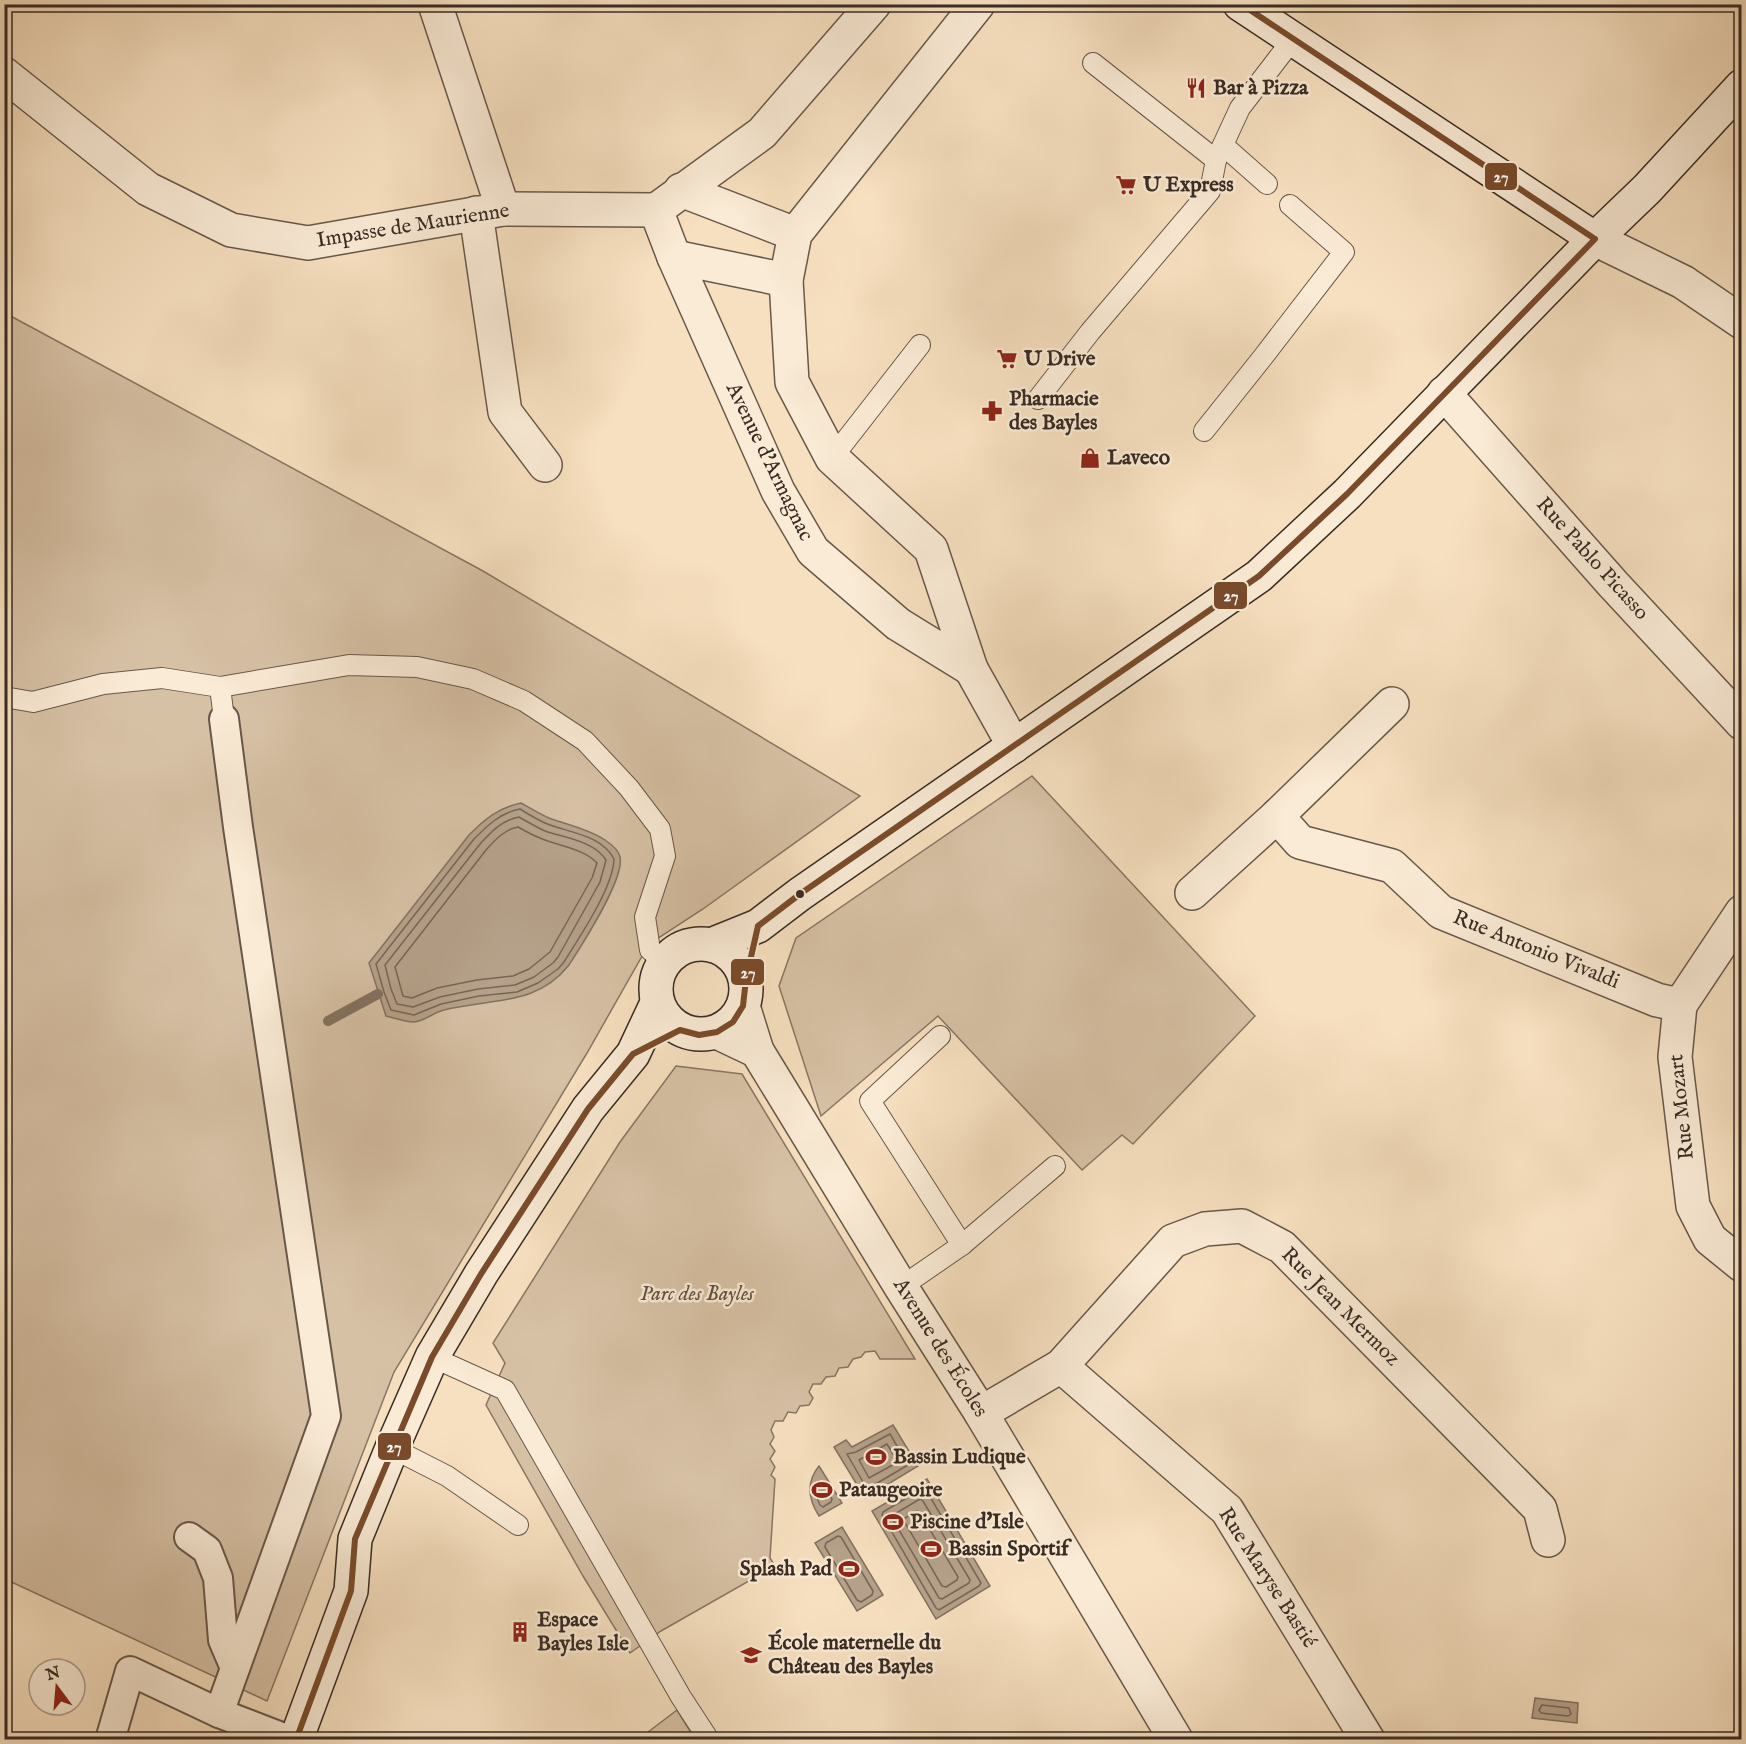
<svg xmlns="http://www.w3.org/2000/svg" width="1746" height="1744" viewBox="0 0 1746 1744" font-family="'IM FELL English',serif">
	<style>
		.green { fill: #d7c1a5; stroke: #887664; stroke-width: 1.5 }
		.water { fill: #b6a28b; stroke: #847261; stroke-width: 1.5 }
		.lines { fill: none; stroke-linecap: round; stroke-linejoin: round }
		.shore { stroke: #776657; stroke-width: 1.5 }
		.stream { stroke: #847261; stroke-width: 10 }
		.service-casing { stroke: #68584a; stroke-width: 22 }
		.pedestrian-casing { stroke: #68584a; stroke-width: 32 }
		.minor-casing { stroke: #68584a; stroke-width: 36 }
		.tertiary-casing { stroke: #68584a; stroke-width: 36 }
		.secondary-casing { stroke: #382b23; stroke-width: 36 }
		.service { stroke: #faebd6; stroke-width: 20 }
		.pedestrian { stroke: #faebd6; stroke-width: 28 }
		.minor { stroke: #faebd6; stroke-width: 33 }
		.tertiary { stroke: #faebd6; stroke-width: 33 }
		.secondary { stroke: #faebd6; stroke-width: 33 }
		.bus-1-casing { stroke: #faebd6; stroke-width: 10 }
		.bus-1 { stroke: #7a4b2a; stroke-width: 6 }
		.bus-dot { fill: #382b23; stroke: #faebd6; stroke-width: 2 }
		.labels { text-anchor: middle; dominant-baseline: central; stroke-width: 5; stroke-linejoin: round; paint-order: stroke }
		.poi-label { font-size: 21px; font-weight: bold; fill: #382b23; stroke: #faebd6; text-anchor: start }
		.street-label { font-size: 21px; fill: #382b23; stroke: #faebd6 }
		.park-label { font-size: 21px; font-style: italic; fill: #605044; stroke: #faebd6 }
		.line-badge { stroke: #faebd6; stroke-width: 2 }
		.badge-label { font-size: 16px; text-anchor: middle; font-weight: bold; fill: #fff }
	</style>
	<rect width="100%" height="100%" fill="#f7e0c0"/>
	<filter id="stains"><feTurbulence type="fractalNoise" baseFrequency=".00333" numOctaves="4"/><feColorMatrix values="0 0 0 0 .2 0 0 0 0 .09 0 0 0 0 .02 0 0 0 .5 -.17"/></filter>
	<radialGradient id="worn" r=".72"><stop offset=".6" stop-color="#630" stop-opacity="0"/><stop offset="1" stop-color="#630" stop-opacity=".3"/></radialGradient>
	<g class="green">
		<path d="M5,313l478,258 377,225 -157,113 -54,35 -62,109 -193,319 -127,329 -262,-122z"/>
		<path d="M1032,776l223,240 -122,128 -11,-9 -40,35 -144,-154 -117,100 -42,-130 17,-48z"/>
		<path d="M676,1066l66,8 173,285h-35l-5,-8 -10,1 -4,5 -8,2 -5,8 -9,1 -4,8 -9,1 -5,7h-8l-4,8 4,6 -4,7 -9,1 -4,7 -8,-1 -5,9h-8l-4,9 3,7 -4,7 5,7 -5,8 5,8 -4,8 4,4 -5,79 5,8 -114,65 -31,22 -47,-77 -97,-171 19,-42 -12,-20 127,-201z"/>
		<path d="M677,1710l18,29h-56z"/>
	</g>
	<g class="water">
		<path d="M521,803c9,5 19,11 28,15 19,7 40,11 56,22 6,4 14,11 15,17 5,22 -39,89 -51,108 -33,42 -79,33 -125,45 -9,2 -20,11 -30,12 -9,0 -20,-4 -28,-6l-17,-53 100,-128c16,-16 29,-27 52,-32z"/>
		<path d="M893,1425l25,41 -53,32 -31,-51 12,-7 6,7z"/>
		<path d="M819,1466l23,37 -23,13c-11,-17 -13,-34 0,-50z"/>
		<path d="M927,1479l63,107 -54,33 -64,-108z"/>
		<path d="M842,1527l41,68 -26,16 -42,-68z"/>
		<path d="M1535,1698l43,5 -1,20 -45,-5z"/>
	</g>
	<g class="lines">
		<g class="shore">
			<path d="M520,809c8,5 16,10 25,14 23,10 56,11 69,36 -1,29 -34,77 -50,103l-6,7 -20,14 -21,9 -38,4 -38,8 -27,11 -23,-5 -7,-18 -8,-28 98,-125c14,-14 26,-26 46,-30z"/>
			<path d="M519,817c9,5 17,10 26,14 20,7 49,10 61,29l-6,22 -42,75 -5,6 -19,14 -19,8 -37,4 -38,8 -27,10 -16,-3 -6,-15 -6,-24 95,-121c11,-12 22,-24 39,-27z"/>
			<path d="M518,827c7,4 14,8 22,11 18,8 43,10 57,25l-5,15 -42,74 -21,17 -16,7 -36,4 -40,8 -25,10 -9,-2 -8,-29 91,-117c9,-10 19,-21 32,-23z"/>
			<path d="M890,1434l18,31 -41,24 -20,-35 9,-2z"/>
			<path d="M887,1444l11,18 -29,16 -10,-18z"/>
			<path d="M818,1481l4,1 10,17 -1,3 -8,5 -3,-2c-4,-7 -6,-17 -2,-24z"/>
			<path d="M922,1489l4,1 55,93 -2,3 -40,24 -3,-2 -54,-93 1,-3z"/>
			<path d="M920,1499l3,2 47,79 -1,3 -27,16 -3,-1 -47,-80 1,-3z"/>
			<path d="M917,1511l3,2 38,64 -1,3 -11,7 -4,-1 -38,-65 1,-3z"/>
			<path d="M838,1536l3,1 32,54 -1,4 -11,7 -4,-2 -32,-53 1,-4z"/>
			<path d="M1542,1705l27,3 2,6 -3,2 -27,-3 -2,-3z"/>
		</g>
		<path class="stream" d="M328,1021l50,-27"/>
		<g class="service-casing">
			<g id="service">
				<path d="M1093,63l123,97"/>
				<path d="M1224,146l43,38"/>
				<path d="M1038,399l52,-67 120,-141 6,-31 24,-52 53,-69"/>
				<path d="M1204,431l59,-74 81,-105 -54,-47"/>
				<path d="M832,458l88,-113"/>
				<path d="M4,697l29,5 70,-18 59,-6 58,9"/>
				<path d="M224,719l-4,-32 129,-22 68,2 56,12 51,22 61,40 44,47 31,41 5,27 -20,61 5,33 14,12"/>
				<path d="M940,1036l-70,65 92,144"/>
				<path d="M901,1287l61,-42 93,-79"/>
				<path d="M432,1357l73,33 176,307 28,43"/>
				<path d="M392,1448l55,28 71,49"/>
			</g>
		</g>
		<g class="pedestrian-casing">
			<g id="pedestrian">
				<path d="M189,1537l18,13 11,28 5,62 12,28"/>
				<path d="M219,1713l107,-297 -88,-589 -14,-108"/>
				<path d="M110,1740l20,-69 89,42 70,27"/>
			</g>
		</g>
		<g class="minor-casing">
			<g id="minor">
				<path d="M435,4l68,205"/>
				<path d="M874,4l-112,129 -106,77 18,47 104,234 35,60 85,73 73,45 -40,-120 -99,-91 -40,-76 -6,-102 9,-46 183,-230"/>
				<path d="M4,74l144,115 83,41 77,13 195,-34 153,1"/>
				<path d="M681,190l114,44"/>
				<path d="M476,213l29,199 40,53"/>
				<path d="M674,257l112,23"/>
				<path d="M1444,393l169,191 129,139"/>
				<path d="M971,669l43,77"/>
				<path d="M1392,704l-115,112 23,26 92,24 49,46 216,88 23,5"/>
				<path d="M1192,893l85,-77"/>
				<path d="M1742,912l-62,93 -5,52 18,149 17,33 32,26"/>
				<path d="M1061,1366l166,144 141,230"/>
				<path d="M981,1413l80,-47 112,-125 32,-12 37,-3 40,21 258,262 8,31"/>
			</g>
		</g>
		<g class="tertiary-casing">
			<g id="tertiary">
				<path d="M1595,239l88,43 59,40"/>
				<path d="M743,1006l14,45 144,236 80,126 195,327"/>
				<path d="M717,1032l40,19"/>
			</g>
		</g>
		<g class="secondary-casing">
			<g id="secondary">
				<path d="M1240,4l355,235"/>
				<circle cx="701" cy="989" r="45"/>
				<path d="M711,945l47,-19 42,-32 459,-318 88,-82 248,-255 52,-50 95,-103"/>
				<path d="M296,1740l55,-149 4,-52 37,-91 40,-91 49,-83 107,-165 45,-55 24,-51"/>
			</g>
		</g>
		<use href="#service" class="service"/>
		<use href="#pedestrian" class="pedestrian"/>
		<use href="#minor" class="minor"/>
		<use href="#tertiary" class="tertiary"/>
		<use href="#secondary" class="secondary"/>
		<g class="bus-1-casing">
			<path id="bus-1" d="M296,1740l55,-149 4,-52 77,-182 49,-83 107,-165 45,-55 47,-24 19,5 18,-3 16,-10 10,-16 3,-27 12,-53 42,-32 459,-318 88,-82 248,-255 -354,-235"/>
		</g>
		<use href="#bus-1" class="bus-1"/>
	</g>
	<defs>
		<g id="restaurant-bare" transform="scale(1.62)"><path d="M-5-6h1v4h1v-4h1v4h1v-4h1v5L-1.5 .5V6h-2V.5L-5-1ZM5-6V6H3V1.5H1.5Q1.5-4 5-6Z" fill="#8f2418" stroke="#faebd6" stroke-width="2.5" paint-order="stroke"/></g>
		<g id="supermarket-bare" transform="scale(1.62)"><path d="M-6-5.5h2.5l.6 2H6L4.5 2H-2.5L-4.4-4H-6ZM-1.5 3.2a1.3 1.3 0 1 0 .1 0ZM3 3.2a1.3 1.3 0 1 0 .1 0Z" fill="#8f2418" stroke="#faebd6" stroke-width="2.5" paint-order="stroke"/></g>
		<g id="pharmacy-bare" transform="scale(1.62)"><path d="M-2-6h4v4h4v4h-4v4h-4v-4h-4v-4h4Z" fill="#8f2418" stroke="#faebd6" stroke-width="2.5" paint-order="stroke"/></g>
		<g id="shop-bare" transform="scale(1.62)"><path d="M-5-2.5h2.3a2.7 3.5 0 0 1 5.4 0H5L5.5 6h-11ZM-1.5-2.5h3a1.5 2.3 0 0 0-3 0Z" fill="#8f2418" stroke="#faebd6" stroke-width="2.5" paint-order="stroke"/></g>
		<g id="stadium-bare" transform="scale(1.62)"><path d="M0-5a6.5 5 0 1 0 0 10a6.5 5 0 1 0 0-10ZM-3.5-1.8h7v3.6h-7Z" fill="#8f2418" stroke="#faebd6" stroke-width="2.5" paint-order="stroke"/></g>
		<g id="building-bare" transform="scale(1.62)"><path d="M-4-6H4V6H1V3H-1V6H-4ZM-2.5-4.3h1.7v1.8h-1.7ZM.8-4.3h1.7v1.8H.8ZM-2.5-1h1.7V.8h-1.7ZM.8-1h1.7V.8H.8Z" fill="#8f2418" stroke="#faebd6" stroke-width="2.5" paint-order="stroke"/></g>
		<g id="school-bare" transform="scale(1.62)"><path d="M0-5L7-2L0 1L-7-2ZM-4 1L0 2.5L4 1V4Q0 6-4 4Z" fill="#8f2418" stroke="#faebd6" stroke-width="2.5" paint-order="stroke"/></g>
	</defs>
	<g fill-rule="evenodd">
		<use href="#restaurant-bare" x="1196" y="88"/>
		<use href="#supermarket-bare" x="1126" y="185"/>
		<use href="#supermarket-bare" x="1007" y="359"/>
		<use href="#pharmacy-bare" x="992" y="411"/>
		<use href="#shop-bare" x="1090" y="458"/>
		<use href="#stadium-bare" x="876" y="1457"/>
		<use href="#stadium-bare" x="822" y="1490"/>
		<use href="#stadium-bare" x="893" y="1522"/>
		<use href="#stadium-bare" x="931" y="1549"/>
		<use href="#stadium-bare" x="849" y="1569"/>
		<use href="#building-bare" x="520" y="1632"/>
		<use href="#school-bare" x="751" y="1655"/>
	</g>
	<circle class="bus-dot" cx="800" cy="894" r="5"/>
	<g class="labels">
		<g class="poi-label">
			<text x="1213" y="88">Bar à Pizza</text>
			<text x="1143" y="185">U Express</text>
			<text x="1024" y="359">U Drive</text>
			<text x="1009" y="399">Pharmacie<tspan x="1009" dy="24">des Bayles</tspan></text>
			<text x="1107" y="458">Laveco</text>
			<text x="893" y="1457">Bassin Ludique</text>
			<text x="839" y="1490">Pataugeoire</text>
			<text x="910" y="1522">Piscine d'Isle</text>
			<text x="948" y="1549">Bassin Sportif</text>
			<text x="832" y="1569" text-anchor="end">Splash Pad</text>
			<text x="537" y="1620">Espace<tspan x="537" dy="24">Bayles Isle</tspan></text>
			<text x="768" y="1643">École maternelle du<tspan x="768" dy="24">Château des Bayles</tspan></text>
		</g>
		<g class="street-label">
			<text transform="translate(413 226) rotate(-9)">Impasse de Maurienne</text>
			<text transform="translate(769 462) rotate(64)">Avenue d'Armagnac</text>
			<text transform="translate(1592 559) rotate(48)">Rue Pablo Picasso</text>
			<text transform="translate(1536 950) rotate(22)">Rue Antonio Vivaldi</text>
			<text transform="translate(1682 1107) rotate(-96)">Rue Mozart</text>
			<text transform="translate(1340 1307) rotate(45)">Rue Jean Mermoz</text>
			<text transform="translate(940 1348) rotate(58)">Avenue des Écoles</text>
			<text transform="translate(1267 1578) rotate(57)">Rue Maryse Bastié</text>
		</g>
		<g class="park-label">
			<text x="697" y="1294">Parc des Bayles</text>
		</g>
	</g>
	<g class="line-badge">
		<rect x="1484" y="162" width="34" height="29" rx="6" fill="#7a4b2a"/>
		<rect x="1213" y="581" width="35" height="29" rx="6" fill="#7a4b2a"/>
		<rect x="730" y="958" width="35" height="28" rx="6" fill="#7a4b2a"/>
		<rect x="377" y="1432" width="35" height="29" rx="6" fill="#7a4b2a"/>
	</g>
	<g class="badge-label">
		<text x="1501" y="182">27</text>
		<text x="1231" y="601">27</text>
		<text x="748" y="978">27</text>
		<text x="394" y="1452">27</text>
	</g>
	<rect width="1746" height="1744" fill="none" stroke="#f7e0c0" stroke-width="24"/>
	<rect x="6" y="6" width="1734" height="1732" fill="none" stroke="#382b23" stroke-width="3"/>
	<rect x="12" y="12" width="1722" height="1720" fill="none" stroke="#382b23" stroke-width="1.5"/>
	<g transform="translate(57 1687) rotate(344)"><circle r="28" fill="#faebd6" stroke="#ac9e8e" stroke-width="1.5"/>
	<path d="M0-4.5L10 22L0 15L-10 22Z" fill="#8f2418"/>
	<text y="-9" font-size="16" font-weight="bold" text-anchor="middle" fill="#382b23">N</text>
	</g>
	<rect width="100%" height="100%" filter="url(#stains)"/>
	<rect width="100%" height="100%" fill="url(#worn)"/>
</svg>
